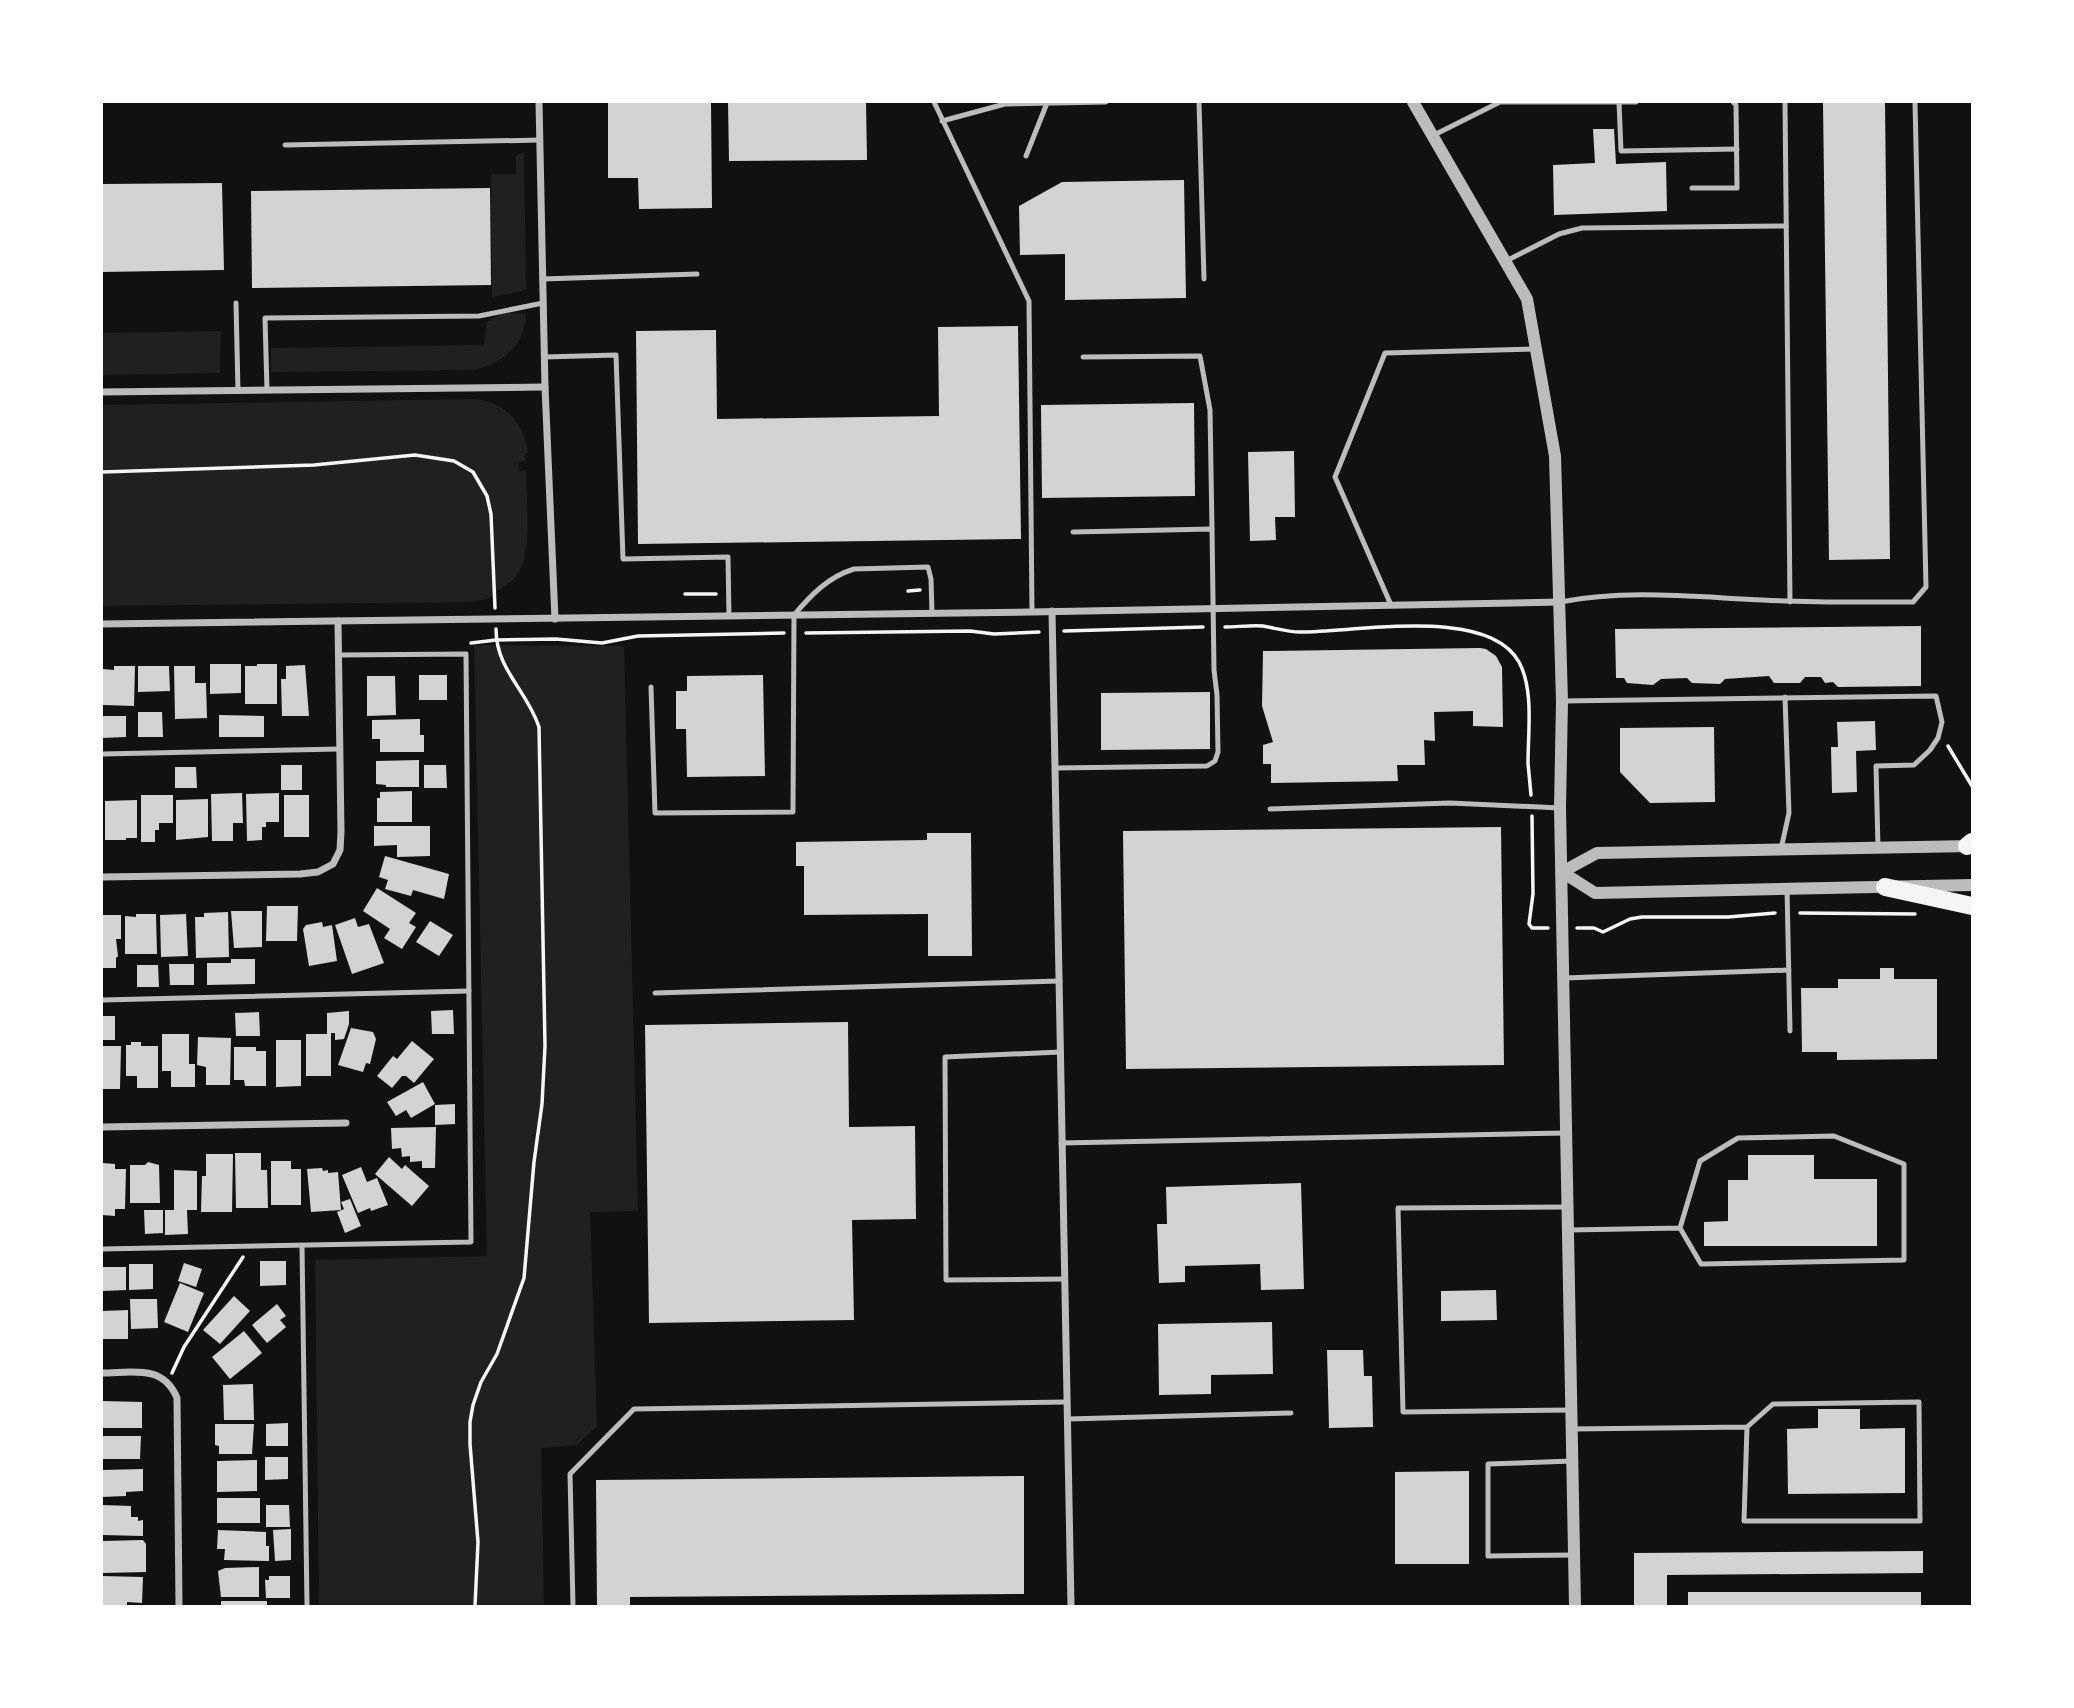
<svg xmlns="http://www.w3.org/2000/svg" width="2074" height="1708" viewBox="0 0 2074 1708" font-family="'Source Sans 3',sans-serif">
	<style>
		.green { fill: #202020 }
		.building { fill: #d3d3d3 }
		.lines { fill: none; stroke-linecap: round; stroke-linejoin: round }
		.path { stroke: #f5f5f5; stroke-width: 3.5 }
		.service { stroke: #bcbcbc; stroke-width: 5 }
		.minor { stroke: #bcbcbc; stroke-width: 7 }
		.tertiary { stroke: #bcbcbc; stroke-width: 12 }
		.primary { stroke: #f5f5f5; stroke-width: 18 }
	</style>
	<rect width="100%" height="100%" fill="#111"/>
	<g class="green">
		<path d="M524,152l2,138 -34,7 -1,-123h25v-18z"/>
		<path d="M508,313l18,1c0,30 -24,50 -51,56l-204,2v-24l213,-3 3,-23 13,-8z"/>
		<path d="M221,331l-1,42 -118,2v-42z"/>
		<path d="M473,399c30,1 52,24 55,54h-3v8l-6,1v9h7c0,28 7,81 -9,104 -8,11 -23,16 -29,24l-17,3 -369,4v-201z"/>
		<path d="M474,645l150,1 14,565 -48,1 7,214 -20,19 -36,3 3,158h-225l-4,-346 172,-4z"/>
	</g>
	<g class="building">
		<path d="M608,102h103l1,106 -73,1 -1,-31h-30z"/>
		<path d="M728,102h138l1,58 -138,1z"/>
		<path d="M1885,102l5,457 -61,1 -6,-457z"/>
		<path d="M1593,129h21l2,35 50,-2 1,49 -113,4 -1,-50 42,-2z"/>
		<path d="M1184,180l2,118 -121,2v-46l-45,1 -1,-49 43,-24z"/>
		<path d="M222,183l2,87 -122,2v-88z"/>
		<path d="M490,188l1,97 -239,3 -1,-97z"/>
		<path d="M1018,326l3,213 -383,5 -2,-213 80,-1 1,89 222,-3 -1,-89z"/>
		<path d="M1194,403l1,93 -153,2 -1,-93z"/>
		<path d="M1294,451l1,66h-20l1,23 -26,1 -2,-89z"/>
		<path d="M1921,626v60l-83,1 -5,-5 -8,1 -4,-6h-16l-5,6h-26l-5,-7 -44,3 -5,5 -28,-1 -5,-5 -26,1 -8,6 -26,-2 -3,-5h-8l-1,-49z"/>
		<path d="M1480,648l6,1 10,7 6,11 1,60 -30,-1v-15l-39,1 1,29 -11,-1 1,25h-28l1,16 -127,2v-19h-8v-19l10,-3 -11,-36 1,-55z"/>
		<path d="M210,664h31v29l-31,1z"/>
		<path d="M257,664h20v40h-32v-38h12z"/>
		<path d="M305,665l4,51h-27l-1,-37h5v-13z"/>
		<path d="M114,666h21l-1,40 -31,-1v-36l11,1z"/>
		<path d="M138,666h31l1,25 -32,1z"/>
		<path d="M174,666h21v17h11l1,35 -32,1z"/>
		<rect x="419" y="675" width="28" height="25"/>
		<path d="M763,675l2,101 -78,1 -1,-48h-10v-38h11v-15z"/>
		<path d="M367,676h28l1,39 -29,1z"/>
		<path d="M1210,692v57l-109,1v-57z"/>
		<path d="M138,712h24l1,25h-25z"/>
		<path d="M219,715l45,1v21h-45z"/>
		<path d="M102,716h24v21l-24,1z"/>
		<path d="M420,719v16h4v17h-44v-13h-8v-19z"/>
		<path d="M1875,721l1,29 -20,1 1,41 -25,1 -1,-46h7l-1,-25z"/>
		<path d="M1714,727l1,75 -65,1 -30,-31v-44z"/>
		<path d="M419,760v27h-33v-2l-10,-1v-23z"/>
		<rect x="281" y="765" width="21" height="25"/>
		<path d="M424,765h22l1,23h-23z"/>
		<path d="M175,767h21l1,21h-22z"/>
		<path d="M412,791v31h-35v-24h3v-6z"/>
		<path d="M242,793l1,30h-10v18h-21l-1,-47z"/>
		<path d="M279,793v29h-13v5h-4v13l-15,1 -1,-47z"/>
		<path d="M141,795h32v28h-14v7h-4v12h-14z"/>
		<rect x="284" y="795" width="25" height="42"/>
		<path d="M208,799v38l-32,3v-40z"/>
		<path d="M137,800v38h-11v2h-21v-39z"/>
		<path d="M374,826h56v30l-33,1v-12l-23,1z"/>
		<path d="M1501,827l3,238 -378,4 -3,-238z"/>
		<path d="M927,833h44l1,123h-44v-42l-124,1v-49h-8v-24l131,-2z"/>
		<path d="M385,856l64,18 -5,25 -31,-9 -2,6 -26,-7 3,-9 -9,-3z"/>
		<path d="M377,888l39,25 -7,10 7,4 -14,22 -18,-11 6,-9 -27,-18z"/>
		<path d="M267,906h31l-1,35h-31z"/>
		<path d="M231,911h31v36l-28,1z"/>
		<path d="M228,912l1,45 -33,1 -1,-41h9v-4z"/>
		<path d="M136,914h20l1,40h-32v-38l11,1z"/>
		<path d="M186,914l2,42 -27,1 -1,-42z"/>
		<path d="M102,915h19v24h-5l2,17 -2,2v10h-14z"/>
		<path d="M355,918l3,9 11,-3 15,39 -32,11 -17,-49z"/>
		<path d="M430,921l23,14 -14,21 -23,-14z"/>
		<path d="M322,922l1,5 9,-2 5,36 -28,5 -6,-37 3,-4z"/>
		<path d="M231,959h24v25l-48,1v-22h24z"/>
		<path d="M169,964h25v21h-24z"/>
		<path d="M137,965h21l1,22h-22z"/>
		<path d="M1880,968h14v11h43v80l-100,1v-8h-35l-1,-64h37v-9h42z"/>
		<path d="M453,1010l1,24h-22l-1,-23z"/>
		<path d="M349,1011v13l-5,15 -9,1v-7h-4v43h-25v-42h21v-21z"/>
		<path d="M259,1012l1,24h-24l-1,-23z"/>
		<rect x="102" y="1016" width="13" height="24"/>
		<path d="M848,1022l1,105 66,-1 1,93 -64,1 2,100 -205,3 -4,-298z"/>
		<path d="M351,1028l22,4 3,7 -6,25 -4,-1 -3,9 -25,-7z"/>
		<path d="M162,1034h27v30h6v23h-24v-16h-9z"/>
		<path d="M198,1037l33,1 -1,47h-24v-18l-9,-2z"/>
		<path d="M276,1040h25v46l-25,1z"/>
		<path d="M412,1041l22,18 -20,24 -8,-7h-4l-10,12 -15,-12 16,-20 4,3z"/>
		<path d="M131,1042h10v4h17v42h-21v-12h-11v-31h5z"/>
		<path d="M102,1046h19l-1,43h-18z"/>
		<path d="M234,1047h22v4h10v35h-21l-1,-6h-10z"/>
		<path d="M423,1082l12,22 -24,14 -5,-8 -10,6 -9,-14z"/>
		<path d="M455,1104v20l-20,1v-20z"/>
		<path d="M436,1127l-1,41h-13v-7l-12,1v-6l-8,1 -1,-9 -9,1 -1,-21z"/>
		<path d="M235,1153h26v17h6l1,38h-32z"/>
		<path d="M206,1154h27l-1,58h-31l1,-36h4z"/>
		<path d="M1748,1155h66v24h63v67h-173v-24l24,-1v-41h20z"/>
		<path d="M389,1157l13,12 3,-4 24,21 -17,20 -37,-32z"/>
		<path d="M271,1161h20v8h10v36h-30z"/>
		<path d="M148,1162l11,3 1,38h-30v-38h15z"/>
		<path d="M102,1163l13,1v5h11l-1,40h-10v7l-13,-1z"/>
		<path d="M361,1167l6,15 10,-4 11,27 -17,6 -1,-3 -12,5 -16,-38z"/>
		<path d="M322,1168l1,3 5,-1v3l10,-1 3,38 -30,2 -4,-43z"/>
		<path d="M174,1170l23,1v39h-10l1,24 -23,1v-25h9z"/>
		<path d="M1301,1183l3,106 -43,1 -1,-26 -75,2v16l-26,1 -2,-59h10l-1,-37z"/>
		<path d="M350,1199l11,27 -16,7 -8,-21 7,-3 -3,-7z"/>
		<path d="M144,1210h19v23l-18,1z"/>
		<path d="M260,1261h26v24l-26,1z"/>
		<path d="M184,1263l18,6 -6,18 -18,-6z"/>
		<path d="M129,1264h24v25l-24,1z"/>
		<path d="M102,1267h24v23l-23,1z"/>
		<path d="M180,1283l24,10 -16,39 -24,-10z"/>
		<path d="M1496,1290l1,30 -56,1v-30z"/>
		<path d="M234,1296l16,15 -30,33 -17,-14z"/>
		<path d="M130,1299h27l1,29 -27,1z"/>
		<path d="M277,1304l9,12 -6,4 6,7 -19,16 -15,-18z"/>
		<path d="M128,1310v29h-26v-28z"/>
		<path d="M1272,1322l1,52 -62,1v19l-52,1 -1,-71z"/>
		<path d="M244,1331l18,22 -32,26 -18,-22z"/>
		<path d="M1327,1350h36l1,26h8l1,51 -44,1z"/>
		<path d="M253,1384l1,36h-30l-1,-35z"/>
		<path d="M102,1401l40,1v26h-40z"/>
		<path d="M1818,1409h42v20l45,-1v65l-117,1 -1,-65 31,-1z"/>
		<path d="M288,1423v23h-22v-22z"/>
		<path d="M215,1424h39l-2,30h-33v-8l-4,-1z"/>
		<path d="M102,1436h39l-1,23h-38z"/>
		<path d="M265,1457h23v22l-23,1z"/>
		<path d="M257,1460v31l-40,1v-31z"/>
		<path d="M143,1469v22l-17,1v4l-24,1v-27z"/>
		<path d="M1469,1471v93h-74v-92z"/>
		<path d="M1024,1476v118l-394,3v9h-33l-1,-126z"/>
		<rect x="217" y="1498" width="43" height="25"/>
		<path d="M102,1505l29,1v11h7v4l5,-1v16l-41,-1z"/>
		<path d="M266,1505h23l1,22h-24z"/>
		<path d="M291,1529v31l-16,1 -2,-31z"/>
		<path d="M218,1530l48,2v14h3v15l-45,-1 1,-11h-8z"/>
		<path d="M143,1540l3,4v28l-43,1 -1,-32z"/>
		<path d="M1923,1551v22l-256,2v31h-33v-53z"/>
		<path d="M259,1567v30h-38l-3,-26 7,-3z"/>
		<path d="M102,1576l41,1 -1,26 -15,-1v4h-25z"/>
		<path d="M269,1576h21v22h-24l-1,-18h4z"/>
		<rect x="1688" y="1592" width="233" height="14"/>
		<rect x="221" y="1601" width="46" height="5"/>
	</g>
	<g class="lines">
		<g class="path">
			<path d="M102,472l212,-7 101,-10 39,6 19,11 14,24 4,18 4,94"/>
			<path d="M908,591l12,-1"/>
			<path d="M685,594h31"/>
			<path d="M1225,627c12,0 26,-2 38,-1 12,2 24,6 37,6 53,1 188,-27 219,30 15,28 9,69 9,101 1,10 2,21 3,32"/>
			<path d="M1064,631l139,-4"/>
			<path d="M806,633l164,-2 24,3 45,-2"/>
			<path d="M471,643l25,-3 60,-1 46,4 36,-7 146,-3"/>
			<path d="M1948,746l24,40"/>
			<path d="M1532,816l1,78 -4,30 3,4h16"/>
			<path d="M1800,913l115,1"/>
			<path d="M1577,928h17l9,4 27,-13 12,-2h86l47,-4"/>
			<path d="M172,1373l12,-26 59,-90"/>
			<path d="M475,1606l3,-64 -8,-98v-22l3,-17 8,-23 16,-28 27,-76 10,-116 8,-58 3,-58 -6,-319c-12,-37 -43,-57 -43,-98"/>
		</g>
		<g class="service">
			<path d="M934,102l95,199 3,311"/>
			<path d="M1199,102l5,177"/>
			<path d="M1636,102h-17l2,49 116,-2"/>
			<path d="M1785,102l5,500"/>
			<path d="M942,121l63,-17 101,-2"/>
			<path d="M1432,136l68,-34h119"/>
			<path d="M285,145l255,-5"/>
			<path d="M1026,156l21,-53"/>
			<path d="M1692,188h45l-1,-83 -3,-3"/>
			<path d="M1506,261l53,-27 23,-6 204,-2"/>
			<path d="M542,279l155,-5"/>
			<path d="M236,303l2,88"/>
			<path d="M544,357l72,-2 7,204 105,-2 1,59"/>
			<path d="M1083,357l117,-1 10,54 2,119"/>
			<path d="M267,390l-2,-72 214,-2 64,-13"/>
			<path d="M1560,602c67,-13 135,-5 203,-2 50,3 100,2 150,2l13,-15 -11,-485"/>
			<path d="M1391,605l-56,-128 50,-124 151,-4"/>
			<path d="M651,687l4,126 138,-1 1,-197c17,-20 34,-38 60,-46l74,-2 3,12 1,34"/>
			<path d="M1562,701l374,-5 6,26 -4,16 -8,12 -16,15 -38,1 2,82"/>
			<path d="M102,754l238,-5"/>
			<path d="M1055,768l152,-2 8,-5 3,-9 -1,-57 -3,-25 -2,-141 -139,3"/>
			<path d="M1270,809l180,-6 110,5"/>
			<path d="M1781,849l8,-36 -4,-116"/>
			<path d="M1787,889l3,142"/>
			<path d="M1564,978l225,-8"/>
			<path d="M655,993l405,-12"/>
			<path d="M102,1000l367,-9"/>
			<path d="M1061,1052l-116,5 1,223 119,-1"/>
			<path d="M1061,1143l505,-10"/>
			<path d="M1568,1207l-170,1 5,204 168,-2"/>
			<path d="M1569,1230l111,-2 20,-67 38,-23 96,-2 70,28v96l-203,4 -21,-36"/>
			<path d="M302,1246l5,360"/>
			<path d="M102,1249l369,-7 -5,-588 -127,1"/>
			<path d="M1068,1419l223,-6"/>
			<path d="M1572,1429l175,-2 -3,94h176l-1,-119 -146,2 -26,23"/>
			<path d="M1572,1461l-84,3v92l86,-1"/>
			<path d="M573,1606l-3,-132 64,-65 433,-7"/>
		</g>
		<g class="minor">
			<path d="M539,102l6,285 10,232"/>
			<path d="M102,392l443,-5"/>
			<path d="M1052,611l19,995"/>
			<path d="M102,624l930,-12 528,-10"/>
			<path d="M102,877l198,-3 18,-2 15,-8 7,-14 1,-18 -3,-211"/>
			<path d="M102,1127l244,-4"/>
			<path d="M102,1373c30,0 61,-9 75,25l2,208"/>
		</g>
		<g class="tertiary">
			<path d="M1413,102l114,197 28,157 7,245 -2,107 15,798"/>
			<path d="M1562,872l33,21 377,-8"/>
			<path d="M1562,872l35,-19 375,-7"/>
		</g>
		<g class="primary">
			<path d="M1967,846l5,-4"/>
			<path d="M1885,887l87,19"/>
		</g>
	</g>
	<rect width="2074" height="1708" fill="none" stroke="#ffffff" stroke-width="206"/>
</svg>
